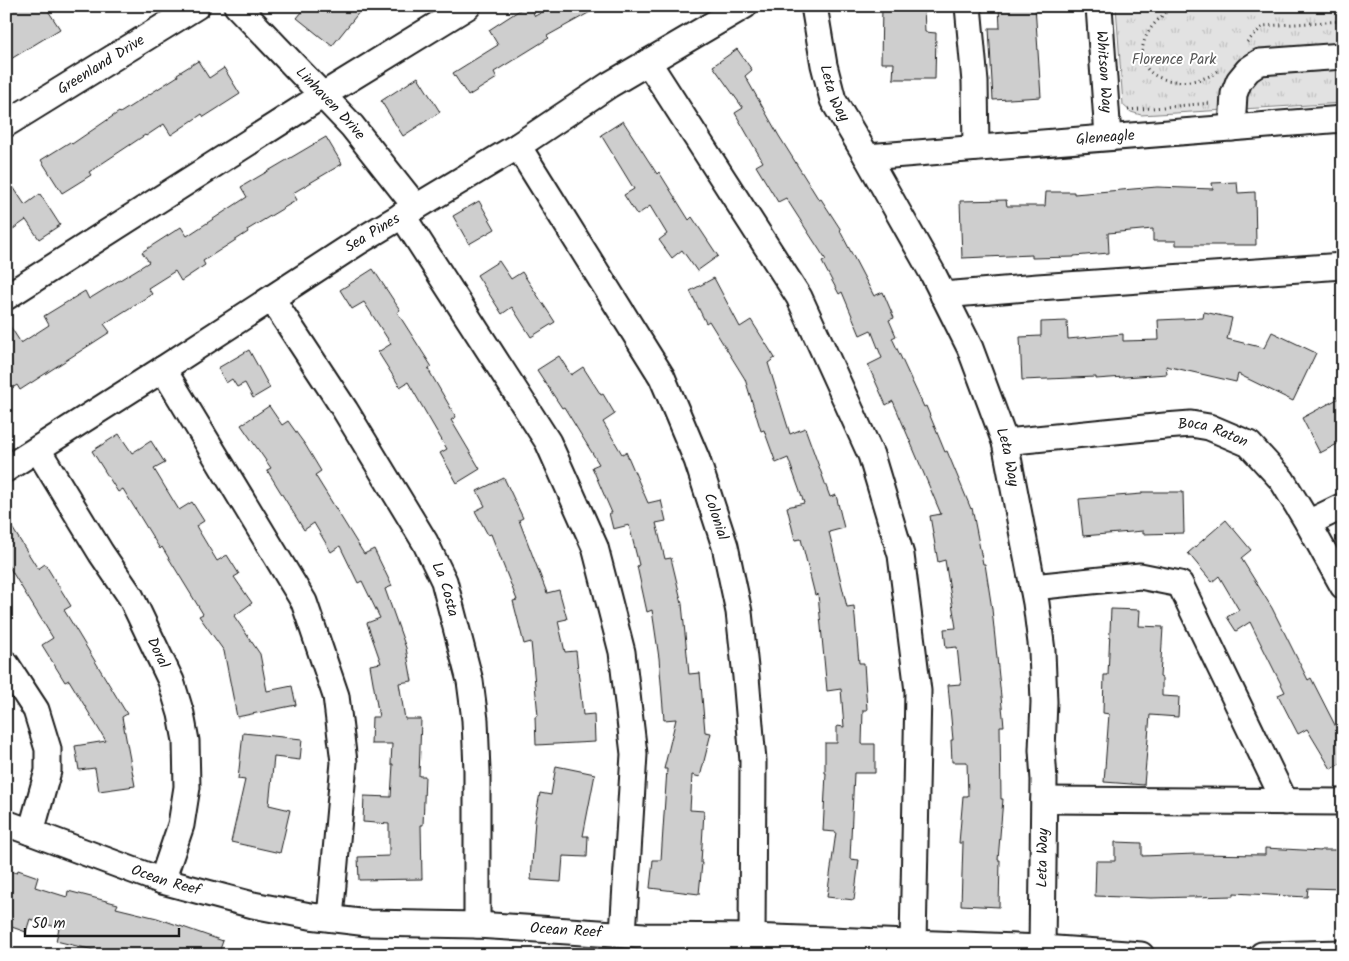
<svg xmlns="http://www.w3.org/2000/svg" width="1349" height="961" viewBox="0 0 1349 961" font-family="Kalam,sans-serif">
	<style>
		.park { fill: url(#park-tufts); stroke: #7f7f7f }
		.building { fill: #cecece; stroke: #1c1c1c }
		.lines { fill: none; stroke-linecap: round; stroke-linejoin: round }
		.minor-casing { stroke: #1c1c1c; stroke-width: 29 }
		.path { stroke: #1c1c1c; stroke-width: 3; stroke-dasharray: 1 4; stroke-linecap: butt }
		.minor { stroke: #fff; stroke-width: 25 }
		.labels { text-anchor: middle; dominant-baseline: central; stroke-width: 4; stroke-linejoin: round; paint-order: stroke }
		.park-label { font-size: 15px; fill: #575757; stroke: #fff }
		.street-label { font-size: 15px; fill: #1c1c1c; stroke: #fff }
	</style>
	<defs>
		<pattern id="park-tufts" width="24" height="20" patternUnits="userSpaceOnUse" patternTransform="scale(1.25)"><rect width="24" height="20" fill="#e2e2e2"/><path d="M3 7l-1-3M5 7V3M7 7l1-3M15 17l-1-3M17 17v-4M19 17l1-3" fill="none" stroke="#c1c1c1"/></pattern>
	</defs>
	<rect width="100%" height="100%" fill="#fff"/>
	<filter id="ink" filterUnits="userSpaceOnUse"><feTurbulence type="fractalNoise" baseFrequency=".02" numOctaves="2"/><feDisplacementMap in="SourceGraphic" scale="10" xChannelSelector="R" yChannelSelector="G"/><feConvolveMatrix kernelMatrix="1 2 1 2 8 2 1 2 1" color-interpolation-filters="sRGB"/></filter>
	<g filter="url(#ink)">
		<path class="park" d="M1116,6h227v97l-202,12 -10,-3 -8,-7z"/>
		<g class="building">
			<path d="M6,6h39l15,23 -54,33z"/>
			<path d="M307,6h57l-32,40 -35,-28z"/>
			<path d="M526,6h3l6,10 18,-10h48l-54,30 2,2 -55,34 3,6 -29,18 -15,-23 45,-28 -9,-15z"/>
			<path d="M882,6h42l1,26 11,1 -1,46h-42l1,-16h-13z"/>
			<path d="M999,6h36l6,91 -48,3 -4,-72h11z"/>
			<path d="M737,49l15,21 -7,6 34,60 40,64 2,-1 20,31 -1,1 34,65 9,-4 11,26 -5,2 7,16 -4,2 32,69 2,-1 19,46 2,-1 24,58 1,-1 11,56h2l7,45 12,117h-4l1,73h2l-5,61h2l-1,47 -38,-2 2,-62h-4l4,-47h5l-1,-34h-15l-1,-22h2l-5,-55 13,-1 -4,-37 -11,1 -2,-19 12,-1 -11,-68 -7,2 -8,-46 11,-2 -48,-113 -7,4 -18,-40 14,-7 -11,-28 -11,5 -18,-43 -3,2 -17,-32 4,-2 -40,-62 -8,4 -22,-36 7,-4 -28,-49 8,-5 -30,-42z"/>
			<path d="M198,61l11,17 15,-10 16,26 -36,23 -2,-3 -31,21 -7,-11 -18,12 -1,-1 -56,37 2,3 -29,18 -21,-33 29,-18 2,2 47,-32 1,1 58,-37 -1,-2z"/>
			<path d="M418,77l22,35 -37,24 -22,-35z"/>
			<path d="M623,121l34,53 2,-2 30,48 3,-3 26,39 -21,15 -15,-21 -10,8 -13,-18 8,-6 -17,-28 -13,9 -13,-20 10,-6 -33,-54z"/>
			<path d="M326,137l16,27 -49,29 4,7 -50,30 1,2 -45,29 2,4 -24,16 -6,-10 -27,17 4,6 -48,30 6,8 -90,58 -3,-5 -11,7v-72l15,23 28,-18 -5,-9 41,-25 4,8 60,-37 -7,-10 39,-25 6,9 60,-39 -6,-10z"/>
			<path d="M6,176l19,29 15,-11 20,31 -21,14 -13,-19 -20,14z"/>
			<path d="M1237,182l1,11 17,-1 1,53h-80v-4h-23v-12l-45,4 1,20 -35,3v1l-42,1v-3l-70,3 -2,-57 46,-1 1,6h38l1,-14h28v2l83,-7 56,2 -1,-6z"/>
			<path d="M479,201l16,28 -26,15 -16,-28z"/>
			<path d="M499,261l12,18 11,-7 33,50 -24,15 -19,-30 -10,7 -25,-39z"/>
			<path d="M373,269l27,41 -3,2 35,55 -4,2 28,48 -5,3 29,49 -23,14 -17,-30 7,-4 -39,-67 -8,5 -22,-35 13,-8 -27,-42 -12,7 -12,-19z"/>
			<path d="M714,278l26,49 11,-7 24,38 -7,5 22,71 15,-6 25,69 6,-2 8,33 -15,4 18,75 7,-1 5,57h5l3,47h-4l-1,34h13v29h-21l-4,86 9,1 -5,40 -27,-3 9,-65 -13,-1 3,-58h-1v-30h12v-17l7,1 -3,-38 -14,2 -9,-97 -3,1 -14,-56 -6,1 -8,-33 17,-4 -16,-45 -12,5 -12,-33 -3,1 -16,-52 -36,-58 -3,2 -16,-32z"/>
			<path d="M1204,312l28,6 -5,21 37,9 8,-16 44,21 -23,48 -55,-27 -2,8 -70,-16 1,8 -71,5v-2l-74,3 -2,-43 21,-1v-14l26,-1 1,18 55,-5v7l36,-1 -1,-20 45,-2z"/>
			<path d="M249,350l21,38 -17,10 -8,-15 -8,4 -5,-8 -6,4 -8,-15z"/>
			<path d="M559,356l12,19 12,-8 18,28 2,-1 12,20 -12,8 19,32 4,-2 22,51 13,-3 5,21 -10,2 9,36 6,-1 11,46 7,70 11,-1 5,59 6,1 -11,44 -8,-2 -2,35 14,1 -3,52h1l-3,31 -49,-6 3,-28h8l6,-91h-3l12,-50 -12,1 -5,-62 -7,-48 -5,2 -10,-46 2,-1 -10,-40 -16,4 -4,-16h3l-20,-46 7,-3 -35,-57 -2,1 -25,-38z"/>
			<path d="M1343,396v45l-23,12 -18,-35z"/>
			<path d="M269,406l13,19 6,-4 18,25 15,25 -6,4 49,79 10,-5 18,37 -7,3 21,59 6,33 -13,2 6,36h16l-2,57h6l-2,49h-2l1,54 -63,1 -1,-23 31,-1v-32l-26,-2 1,-26 27,1 2,-33h-2l1,-20h-21l1,-27h7l-9,-52 11,-2 -14,-40 13,-5 -18,-37 -4,2 -18,-37 -9,6 -17,-29 -10,7 -37,-60 4,-2 -30,-43z"/>
			<path d="M119,434l13,19 19,-12 14,22 -11,6 25,41 13,-8 12,19 -8,5 21,35 10,-6 12,19 -5,3 18,26 -18,13 26,38 7,37 25,-5 4,19 -59,12 -13,-66 -25,-35 4,-2 -41,-67 -2,2 -37,-60 -5,3 -26,-41z"/>
			<path d="M504,478l19,40 -4,2 28,73 12,-3 8,29 -9,2 7,31 11,-1 7,64 11,-1 1,28 -59,3 -1,-28 3,-1 -7,-74 -7,2 -11,-43 4,-1 -26,-66 -3,1 -13,-24 10,-5 -8,-15z"/>
			<path d="M1142,492h41l1,41 -41,1v-3l-60,5 -4,-37 63,-5z"/>
			<path d="M6,518l32,51 7,-5 26,42 -7,4 63,104 -5,3 13,69 -36,5 -4,-23 -16,2 -4,-24 31,-5 -37,-61 -4,2 -23,-37 11,-7 -47,-76z"/>
			<path d="M1226,520l25,30 -10,8 31,50 36,72 3,-2 27,53 5,-3v34l-12,7 -24,-40 -9,5 -20,-39 7,-3 -35,-70 -14,9 -9,-14 12,-7 -20,-34 -7,6 -24,-29z"/>
			<path d="M1111,609l29,1 -1,16 24,1 -3,50 2,1v18l17,1 -1,20 -28,-2 -6,70 -40,-3 5,-68 -6,-1 1,-38h4z"/>
			<path d="M243,733l59,6 -2,21 -26,-3 -5,48 21,5 -10,43 -49,-11 14,-62 -7,-1z"/>
			<path d="M556,766l39,8 -12,62h5l-1,21 -24,-1 -2,26 -30,-2 4,-60 5,-27 11,2z"/>
			<path d="M1115,842l27,1v13l53,-2 70,1v-7l56,3v-1h22v39l-35,-1 -1,9 -73,-4v3l-83,2 -56,-2 1,-35h19z"/>
			<path d="M6,870l11,3 1,-3 20,7 -3,10 32,10 1,-6 50,13 -2,4 41,10 66,23 -5,14h-96l-16,-4v2l-50,-12 3,-13 -29,-9 -4,13 -20,-7z"/>
		</g>
		<g class="lines">
			<g class="minor-casing">
				<g id="minor">
					<path id="s1" d="M237,6l115,120 64,81"/>
					<path id="s2" d="M814,6l10,59 9,35 34,57 66,117 37,74 35,94 31,161 6,48 2,51 -2,48 2,30 -2,168"/>
					<path d="M968,6l7,76 1,66"/>
					<path id="s3" d="M1099,6l9,131"/>
					<path d="M648,62l151,235 72,158 30,100 17,136 -5,252"/>
					<path id="s4" d="M6,124l191,-118"/>
					<path d="M1232,128l2,-34 5,-13 9,-11 12,-8 83,-6"/>
					<path id="s5" d="M518,146l144,231 35,83 28,86 14,66 7,65 7,84 -1,176"/>
					<path id="s6" d="M867,157l476,-38"/>
					<path d="M402,215l146,227 47,105 27,105 12,102 -11,180"/>
					<path d="M943,295l95,-8 305,-21"/>
					<path d="M6,297l317,-202 145,-89"/>
					<path id="s7" d="M272,299l73,111 80,132 19,39 26,100 5,39 2,51v154"/>
					<path d="M163,369l141,233 32,94 8,66 -14,156"/>
					<path id="s8" d="M1005,442l160,-16 26,-2 18,3 40,17 33,36 26,43 35,63"/>
					<path id="s9" d="M38,450l63,103 30,44 40,84 10,33 5,27 1,46 -6,38 -19,56"/>
					<path id="s10" d="M6,469l157,-100 195,-127 160,-96 91,-61 135,-79"/>
					<path d="M1308,523l35,-17"/>
					<path d="M1033,587l107,-11 40,8 105,218"/>
					<path d="M6,664l30,46 12,39v22l-17,61"/>
					<path d="M1044,800l299,2"/>
					<path id="s11" d="M6,823l156,58 91,24 57,11 58,7 109,2 167,11 108,1 290,11 99,7"/>
					<path d="M1262,955l81,-2"/>
				</g>
			</g>
			<g class="path">
				<path d="M1173,6c-11,10 -25,21 -29,36 -14,43 49,48 74,29"/>
				<path d="M1247,42l16,-16 80,-5"/>
				<path d="M1128,110l84,-7"/>
			</g>
			<use href="#minor" class="minor"/>
		</g>
	</g>
	<g class="labels">
		<g class="park-label">
			<text x="1174" y="60">Florence Park</text>
		</g>
		<g class="street-label">
			<text stroke="none"><textPath href="#s4" startOffset="112">Greenland Drive</textPath></text>
			<text stroke="none"><textPath href="#s3" startOffset="66">Whitson Way</textPath></text>
			<text stroke="none"><textPath href="#s2" startOffset="90">Leta Way</textPath></text>
			<text stroke="none"><textPath href="#s1" startOffset="135">Linhaven Drive</textPath></text>
			<text stroke="none"><textPath href="#s6" startOffset="239">Gleneagle</textPath></text>
			<text stroke="none"><textPath href="#s10" startOffset="436">Sea Pines</textPath></text>
			<text stroke="none"><textPath href="#s8" startOffset="210">Boca Raton</textPath></text>
			<text stroke="none"><textPath href="#s2" startOffset="495">Leta Way</textPath></text>
			<text stroke="none"><textPath href="#s5" startOffset="422">Colonial</textPath></text>
			<text stroke="none"><textPath href="#s7" startOffset="339">La Costa</textPath></text>
			<text stroke="none"><textPath href="#s9" startOffset="236">Doral</textPath></text>
			<text transform="translate(1043 858) rotate(-89)">Leta Way</text>
			<text stroke="none"><textPath href="#s11" startOffset="170">Ocean Reef</textPath></text>
			<text stroke="none"><textPath href="#s11" startOffset="575">Ocean Reef</textPath></text>
		</g>
	</g>
	<rect width="1349" height="961" fill="none" stroke="#fff" stroke-width="25"/>
	<rect x="12" y="12" width="1324" height="936" fill="none" stroke="#1c1c1c" stroke-width="2" filter="url(#ink)"/>
	<path d="M25 928v8h154v-8" fill="none" stroke="#1c1c1c" stroke-width="2.5"/>
	<text x="32" y="928" font-size="15" fill="#1c1c1c" stroke="#ffffff" stroke-width="4" paint-order="stroke">50 m</text>
</svg>
